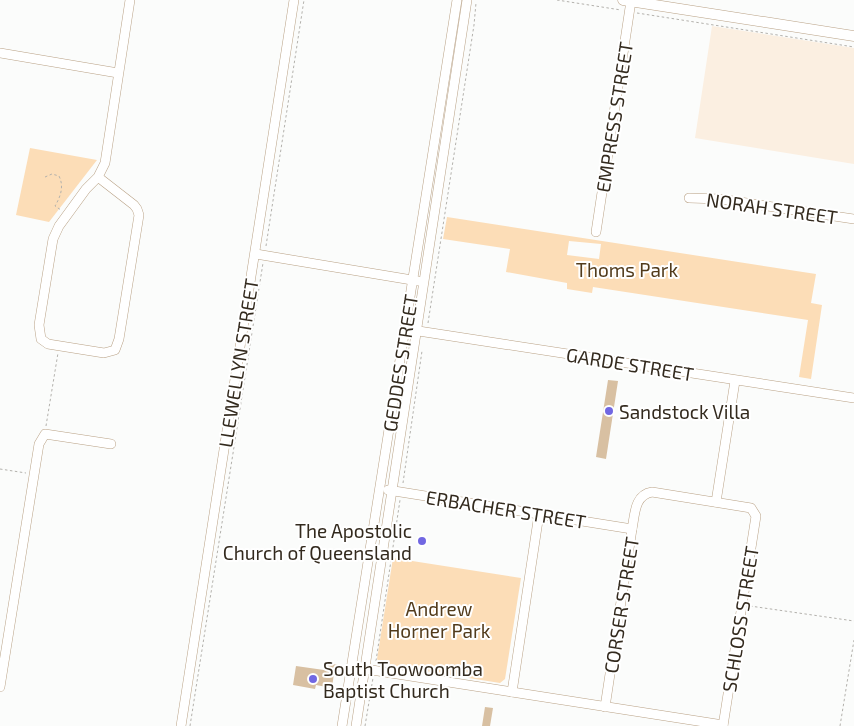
<svg xmlns="http://www.w3.org/2000/svg" width="854" height="726" viewBox="0 0 854 726" font-family="'Exo 2',sans-serif">
	<style>
		.built { fill: #fbefe1 }
		.green { fill: #fcddb7; fill-rule: evenodd }
		.building { fill: #d8c0a2 }
		.lines { fill: none; stroke-linecap: round; stroke-linejoin: round }
		.minor-casing { stroke: #b9a185; stroke-width: 10 }
		.tertiary-casing { stroke: #b9a185; stroke-width: 11 }
		.path { stroke: #b3b1ac; stroke-width: 1; stroke-dasharray: 2.5 2.5; stroke-linecap: butt }
		.minor { stroke: #fff; stroke-width: 9 }
		.tertiary { stroke: #fff; stroke-width: 10 }
		.poi-dot { fill: #7167e2; stroke: #fff; stroke-width: 2 }
		.labels { text-anchor: middle; dominant-baseline: central; stroke-width: 4; stroke-linejoin: round; paint-order: stroke }
		.street-label { font-size: 19px; fill: #332a1e; stroke: #fff }
		.park-label { font-size: 19px; fill: #523b1b; stroke: #fff }
		.poi-label { font-size: 19px; fill: #332a1e; stroke: #fff; text-anchor: start }
	</style>
	<rect width="100%" height="100%" fill="#fbfcfb"/>
	<path class="built" d="M712,26l142,22v116l-159,-26z"/>
	<g class="green">
		<path d="M30,148l67,12 -48,62 -33,-7z"/>
		<path d="M447,217l369,57 -5,29 11,2 -11,74 -12,-2 9,-57 -215,-33 -1,6 -25,-4v-6l-61,-11 4,-23 -67,-10zM569,241l32,3 -2,15 -32,-4z"/>
		<path d="M393,558l128,20 -16,101 -5,4 -119,-19 -4,-5z"/>
	</g>
	<g class="building">
		<path d="M608,380l10,1 -12,78 -10,-2z"/>
		<path d="M325,663l14,2 -1,8h-4l-2,15 -16,-3 -1,4 -22,-4 3,-19 28,4z"/>
		<path d="M485,707l8,1 -3,18h-8z"/>
	</g>
	<g class="lines">
		<g class="minor-casing">
			<g id="minor">
				<path d="M0,53l118,20"/>
				<path d="M98,177l36,28 3,4 2,6 -20,124 -4,11 -11,3 -56,-9 -7,-5 -2,-14 14,-86 6,-13 27,-37 12,-12 7,-14 25,-163"/>
				<path d="M689,198l31,1 134,20"/>
				<path d="M596,232l35,-231"/>
				<path d="M256,254l162,27"/>
				<path d="M412,330l442,68"/>
				<path d="M388,490l244,39"/>
				<path d="M716,502l19,-121"/>
				<path d="M359,668l364,57"/>
				<path d="M0,687l39,-243 6,-10 66,10"/>
				<path d="M512,692l27,-178"/>
				<path d="M605,707l27,-178c3,-14 2,-34 20,-37l99,16 5,8 -33,210"/>
				<path d="M181,726l113,-726"/>
				<path d="M342,726l115,-726"/>
				<path d="M356,726l111,-726"/>
			</g>
		</g>
		<g class="tertiary-casing">
			<path id="tertiary" d="M623,0l231,36"/>
		</g>
		<g class="path">
			<path d="M557,0l64,10"/>
			<path d="M637,13l217,34"/>
			<path d="M45,177l7,-3 7,2c5,10 2,20 -4,30l6,4"/>
			<path d="M266,246l38,-246"/>
			<path d="M428,323l46,-298 2,-22"/>
			<path d="M46,426l12,-73"/>
			<path d="M0,469l26,4"/>
			<path d="M403,483l19,-132"/>
			<path d="M750,606l104,15"/>
			<path d="M376,661l24,-161"/>
			<path d="M190,726l73,-463"/>
			<path d="M365,726l8,-48"/>
			<path d="M840,726l14,-86"/>
		</g>
		<use href="#minor" class="minor"/>
		<use href="#tertiary" class="tertiary"/>
	</g>
	<g class="poi-dot">
		<circle cx="609" cy="411" r="5"/>
		<circle cx="422" cy="541" r="5"/>
		<circle cx="313" cy="679" r="5"/>
	</g>
	<g class="labels">
		<g class="street-label">
			<text transform="translate(614 117) rotate(-81)">EMPRESS STREET</text>
			<text transform="translate(772 208) rotate(8)">NORAH STREET</text>
			<text transform="translate(238 363) rotate(-81)">LLEWELLYN STREET</text>
			<text transform="translate(400 363) rotate(-81)">GEDDES STREET</text>
			<text transform="translate(630 364) rotate(9)">GARDE STREET</text>
			<text transform="translate(506 509) rotate(9)">ERBACHER STREET</text>
			<text transform="translate(621 605) rotate(-81)">CORSER STREET</text>
			<text transform="translate(740 619) rotate(-81)">SCHLOSS STREET</text>
		</g>
		<g class="park-label">
			<text x="627" y="269">Thoms Park</text>
			<text x="439" y="608">Andrew<tspan x="439" dy="22">Horner Park</tspan></text>
		</g>
		<g class="poi-label">
			<text x="619" y="411">Sandstock Villa</text>
			<text x="412" y="530" text-anchor="end">The Apostolic<tspan x="412" dy="22">Church of Queensland</tspan></text>
			<text x="323" y="668">South Toowoomba<tspan x="323" dy="22">Baptist Church</tspan></text>
		</g>
	</g>
</svg>
